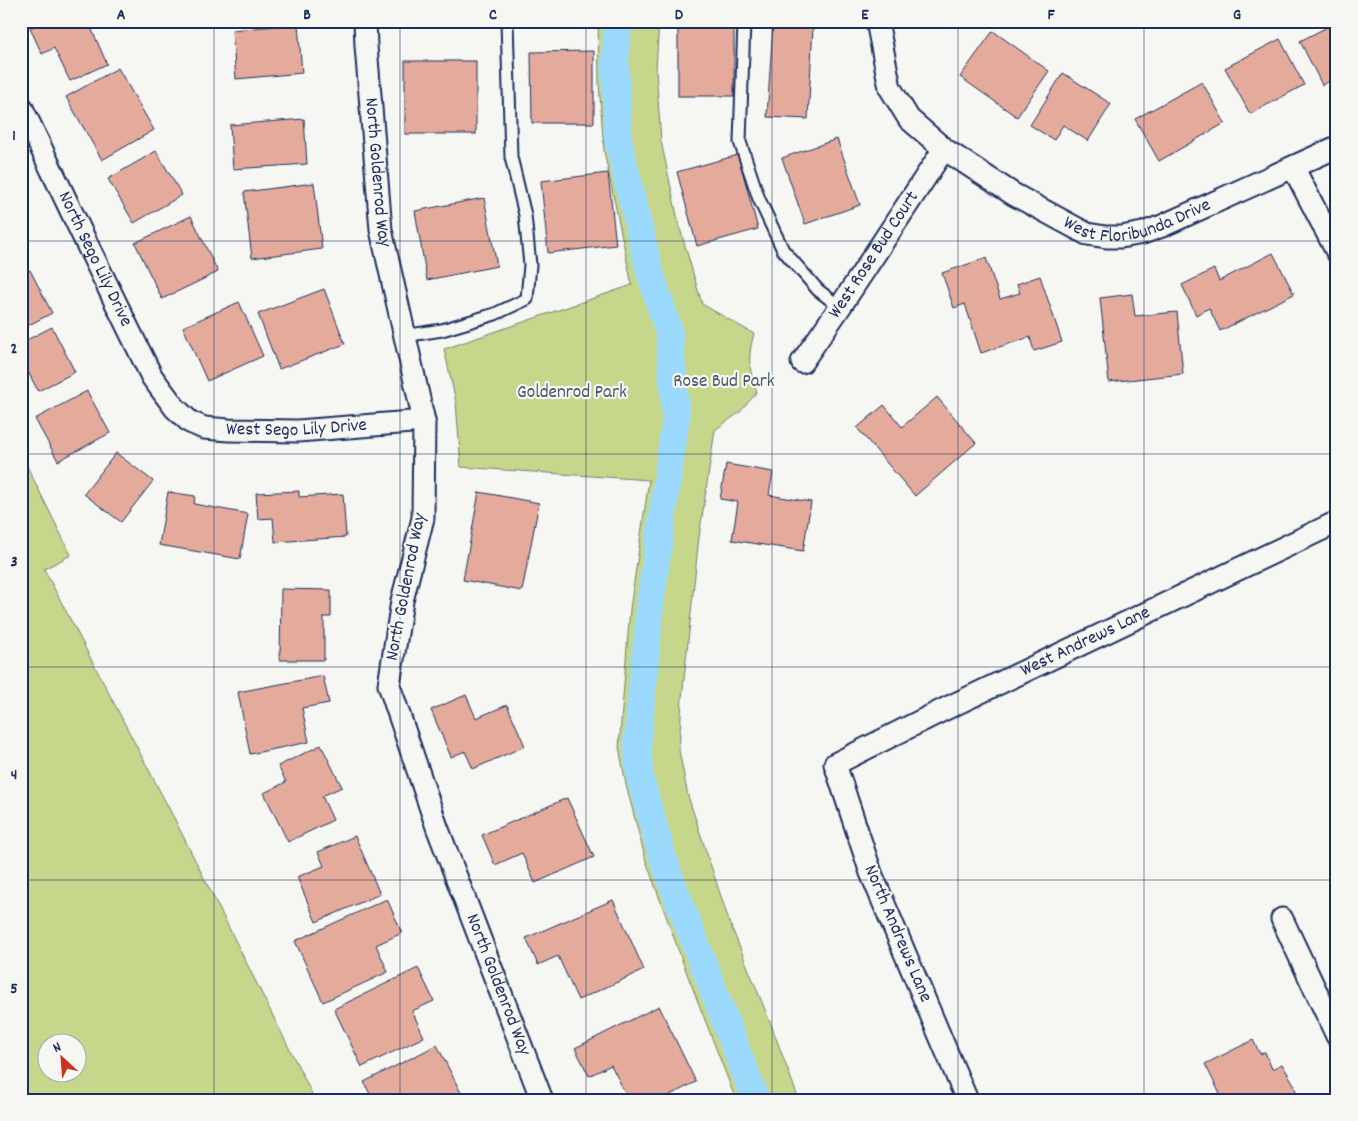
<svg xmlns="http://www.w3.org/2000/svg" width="1358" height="1121" viewBox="0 0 1358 1121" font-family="Dekko,sans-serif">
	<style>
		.green { fill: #c6d68b; stroke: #708274; fill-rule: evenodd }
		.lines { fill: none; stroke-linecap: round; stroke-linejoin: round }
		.canal { stroke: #9cdafd; stroke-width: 28 }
		.building { fill: #e4ab9d; stroke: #1b2f5e }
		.lane-casing { stroke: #1b2f5e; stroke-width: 15 }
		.street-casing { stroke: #1b2f5e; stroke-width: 25 }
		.lane { stroke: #f6f6f2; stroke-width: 11 }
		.street { stroke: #f6f6f2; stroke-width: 21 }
		.grid { fill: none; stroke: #1b2f5e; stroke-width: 1; stroke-opacity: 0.55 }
		.labels { text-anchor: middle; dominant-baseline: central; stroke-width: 4.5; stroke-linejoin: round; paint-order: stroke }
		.street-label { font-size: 19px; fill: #1b2f5e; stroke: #f6f6f2 }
		.park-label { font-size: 19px; fill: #465969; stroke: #f6f6f2 }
		.neatline { fill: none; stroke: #1b2f5e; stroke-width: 2 }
		.grid-label { font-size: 16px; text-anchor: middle; font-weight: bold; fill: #1b2f5e }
	</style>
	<rect width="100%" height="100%" fill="#f6f6f2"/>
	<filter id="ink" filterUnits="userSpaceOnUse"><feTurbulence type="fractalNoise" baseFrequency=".02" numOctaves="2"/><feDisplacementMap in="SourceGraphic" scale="10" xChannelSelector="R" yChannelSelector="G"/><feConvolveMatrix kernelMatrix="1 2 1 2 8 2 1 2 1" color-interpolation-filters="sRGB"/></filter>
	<g filter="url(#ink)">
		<g class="green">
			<path d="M598,21h61l-3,49 5,71 18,84 23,79 52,30c-7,24 -5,35 3,58l-17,20 -25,18 -16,107 -17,161 -3,52 9,46 41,125 41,101 29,78h-63l-50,-129 -40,-110 -20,-76 -7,-38 11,-138 19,-129 -188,-13 -5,-65 -12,-53 188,-64 -28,-134 -5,-68z"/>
			<path d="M21,454l50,101 -27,14 131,251 140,280h-294zM48,1044h30v30h-30z"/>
		</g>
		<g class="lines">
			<path class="canal" d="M618,21l-3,39 3,80 31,129 20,63 7,85 -25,180 -14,147 3,34 23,80 15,41 78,201"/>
		</g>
		<g class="building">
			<path d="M45,21h43l19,43 -37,17 -16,-33 -12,6 -12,-26z"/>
			<path d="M1337,22v55l-15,8 -22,-44z"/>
			<path d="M298,24l4,49 -66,6 -4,-49z"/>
			<path d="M773,24l40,2 -5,93 -41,-2z"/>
			<rect x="678" y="27" width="56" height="69"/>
			<path d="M993,31l56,40 -32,46 -57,-40z"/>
			<path d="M1280,39l24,46 -54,29 -25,-46z"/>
			<path d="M594,51v72h-62l-1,-71z"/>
			<rect x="405" y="61" width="71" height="73"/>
			<path d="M118,68l36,62 -52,30 -36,-63z"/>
			<path d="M1063,73l48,31 -23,37 -25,-16 -9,15 -24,-15z"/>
			<path d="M1202,82l23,41 -66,38 -24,-42z"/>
			<path d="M304,119l3,45 -74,5 -3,-44z"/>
			<path d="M837,139l23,66 -55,19 -23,-66z"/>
			<path d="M156,151l26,44 -48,28 -26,-44z"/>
			<path d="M738,155l20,74 -61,17 -20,-74z"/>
			<path d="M608,173l8,72 -68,8 -7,-72z"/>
			<path d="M314,183l8,66 -70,9 -8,-66z"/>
			<path d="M484,198l13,68 -70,14 -12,-69z"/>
			<path d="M191,216l27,56 -56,27 -27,-56z"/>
			<path d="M1273,253l21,41 -74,37 -11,-23 -13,7 -14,-30 32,-16 5,12z"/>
			<path d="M986,258l14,41 20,-6 -3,-9 23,-8 22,66 -28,9 -4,-14 -49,16 -16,-49 -11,4 -12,-35z"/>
			<path d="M30,270l22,43 -31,16v-55z"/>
			<path d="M324,289l21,55 -66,25 -21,-55z"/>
			<path d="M1132,294l3,22 42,-4 6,62 -74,8 -9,-84z"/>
			<path d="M239,302l24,54 -56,25 -24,-54z"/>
			<path d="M52,327l23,45 -37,19 -17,-33v-15z"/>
			<path d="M87,391l23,42 -52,28 -23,-42z"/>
			<path d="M937,397l39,46 -61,53 -58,-68 27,-23 18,22z"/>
			<path d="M116,453l37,28 -32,41 -37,-28z"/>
			<path d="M726,464l47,8 -4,23 42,7 -8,49 -71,-11 6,-38 -18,-3z"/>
			<path d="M299,491v6l44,-3 3,43 -71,5 -2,-24 -15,1 -2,-26z"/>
			<path d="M168,492l27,4 -1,8 54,10 -8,45 -81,-14z"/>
			<path d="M479,492l60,11 -17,88 -59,-11z"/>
			<path d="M281,589l50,1v27h-7v43h-44z"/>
			<path d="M323,676l6,27 -27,5 7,34 -59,12 -12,-62z"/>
			<path d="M466,695l10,23 31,-13 18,41 -52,23 -8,-18 -14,6 -20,-47z"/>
			<path d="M321,745l21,42 -20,9 11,24 -45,22 -24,-49 22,-11 -8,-16z"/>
			<path d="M567,798l27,59 -59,26 -13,-30 -27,12 -13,-30z"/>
			<path d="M355,836l25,58 -64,28 -19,-45 27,-11 -6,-14z"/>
			<path d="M387,899l15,34 -26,12 12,27 -65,30 -28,-61z"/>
			<path d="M613,900l31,70 -66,30 -20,-44 -20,9 -12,-27z"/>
			<path d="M418,968l16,33 -22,10 12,26 -62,30 -28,-58z"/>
			<path d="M659,1006l37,76 -36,18h-31l-18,-35 -22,11 -14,-28z"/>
			<path d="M1253,1040l7,14 5,-2 7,17 10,-5 13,22h-1l3,8 -11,6h-63l-18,-36z"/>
			<path d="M437,1045l25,50 -10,5h-79l-9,-18z"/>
		</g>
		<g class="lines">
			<g class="lane-casing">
				<g id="lane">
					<path d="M744,21l-4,121 19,57 24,51 35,40 22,17"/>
					<path d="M404,336l38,-6 53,-16 32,-15 3,-34 -5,-50 -14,-58 -4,-136"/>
				</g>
			</g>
			<g class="street-casing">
				<g id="street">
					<path id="s1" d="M365,21l1,25 15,184 43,191 -1,97 -21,83 -13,84 48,142 105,273"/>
					<path id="s2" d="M877,21l13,67 19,31 35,30 69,45 74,40 19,3h15l22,-4 19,-7 175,-79"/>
					<path id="s3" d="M21,106l64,134 67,137 23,31 15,14 14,6 25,2 69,1 126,-10"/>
					<path d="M1293,167l44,85"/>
					<path id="s4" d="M802,362l38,-55 104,-158"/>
					<path d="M1282,919l55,117"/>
					<path id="s5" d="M967,1100l-96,-227 -36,-109 108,-54 394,-188"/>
				</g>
			</g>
			<use href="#lane" class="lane"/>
			<use href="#street" class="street"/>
		</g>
	</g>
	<path class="grid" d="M214,21v1079M400,21v1079M586,21v1079M772,21v1079M958,21v1079M1144,21v1079M21,241h1316M21,454h1316M21,667h1316M21,880h1316"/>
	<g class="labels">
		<g class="street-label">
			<text stroke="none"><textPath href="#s1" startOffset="152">North Goldenrod Way</textPath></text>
			<text stroke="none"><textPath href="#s2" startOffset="369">West Floribunda Drive</textPath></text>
			<text stroke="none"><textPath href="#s4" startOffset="129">West Rose Bud Court</textPath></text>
			<text stroke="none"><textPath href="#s3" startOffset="170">North Sego Lily Drive</textPath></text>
			<text stroke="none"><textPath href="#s3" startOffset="468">West Sego Lily Drive</textPath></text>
			<text transform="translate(407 587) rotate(-79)">North Goldenrod Way</text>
			<text stroke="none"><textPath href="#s5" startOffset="640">West Andrews Lane</textPath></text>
			<text transform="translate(897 934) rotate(67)">North Andrews Lane</text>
			<text stroke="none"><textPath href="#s1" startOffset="992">North Goldenrod Way</textPath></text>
		</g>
		<g class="park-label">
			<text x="724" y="382">Rose Bud Park</text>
			<text x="572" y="393">Goldenrod Park</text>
		</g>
	</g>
	<rect width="1358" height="1121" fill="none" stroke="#f6f6f2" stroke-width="55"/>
	<g transform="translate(62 1058) rotate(334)"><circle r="24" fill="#f6f6f2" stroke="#9ea6b7"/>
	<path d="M0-4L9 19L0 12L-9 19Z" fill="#c8321e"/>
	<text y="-8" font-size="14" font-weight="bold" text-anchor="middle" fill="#1b2f5e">N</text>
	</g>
	<rect x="28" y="28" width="1302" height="1066" class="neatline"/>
	<g class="grid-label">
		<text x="121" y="19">A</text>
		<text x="307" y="19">B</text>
		<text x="493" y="19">C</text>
		<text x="679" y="19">D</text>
		<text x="865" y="19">E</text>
		<text x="1051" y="19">F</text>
		<text x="1237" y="19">G</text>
		<text x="14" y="140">1</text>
		<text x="14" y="353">2</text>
		<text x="14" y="566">3</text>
		<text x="14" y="779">4</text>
		<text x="14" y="993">5</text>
	</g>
</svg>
